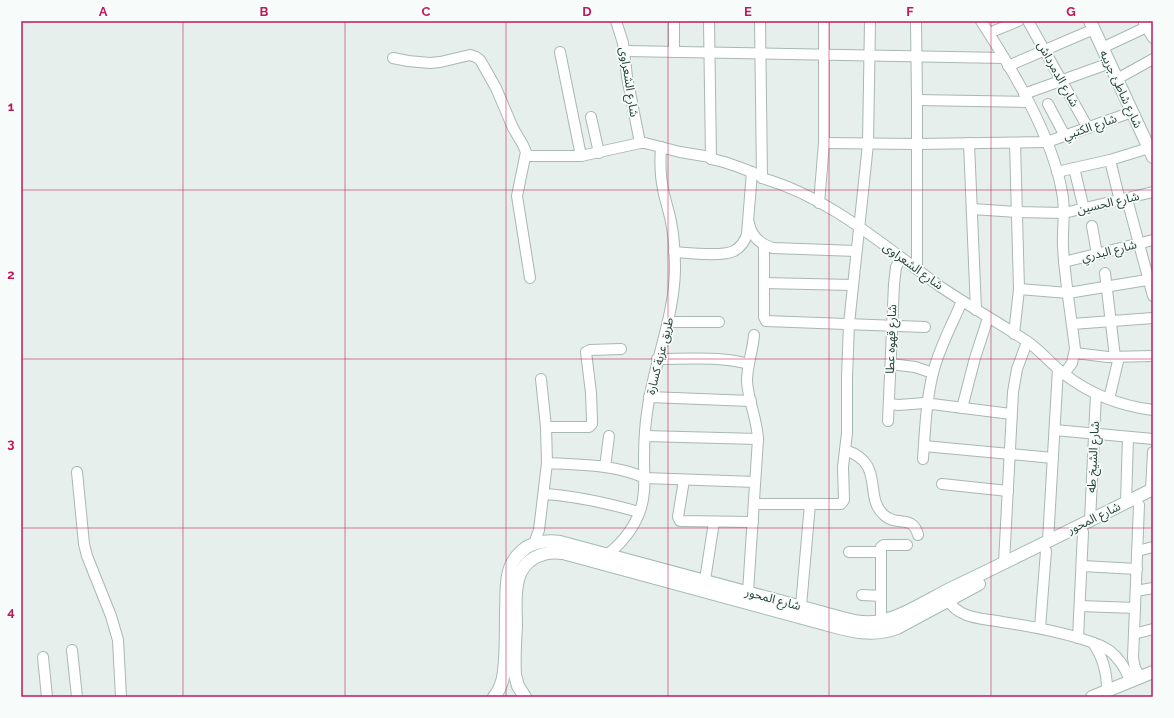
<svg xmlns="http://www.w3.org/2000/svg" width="1174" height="718" viewBox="0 0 1174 718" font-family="Raleway,'Noto Sans Arabic',sans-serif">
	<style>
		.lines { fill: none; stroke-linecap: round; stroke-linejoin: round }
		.street-casing { stroke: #a8b8b2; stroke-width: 12 }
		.secondary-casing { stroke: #a4bbb3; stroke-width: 14 }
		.street { stroke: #fff; stroke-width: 10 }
		.secondary { stroke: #fff; stroke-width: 12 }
		.grid { fill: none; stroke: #c2185b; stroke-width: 1; stroke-opacity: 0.55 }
		.labels { text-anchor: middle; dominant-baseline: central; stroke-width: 3.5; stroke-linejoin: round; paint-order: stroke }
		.street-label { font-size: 12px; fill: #24423a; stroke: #f7fbf9 }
		.neatline { fill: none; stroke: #c2185b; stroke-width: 1.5 }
		.grid-label { font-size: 13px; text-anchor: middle; font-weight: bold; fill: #c2185b }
	</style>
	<rect width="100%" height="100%" fill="#e6efeb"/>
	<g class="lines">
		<g class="street-casing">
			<g id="street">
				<path d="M616,21l7,22 4,34 13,66"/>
				<path d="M674,21v31"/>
				<path d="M709,21l2,138"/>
				<path d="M760,21l2,157"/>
				<path d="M916,21l1,79v169"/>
				<path d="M981,21c31,48 71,114 81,171 4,18 0,37 1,55 2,34 8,68 12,102l-3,14 -8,11"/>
				<path d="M1028,21l60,107"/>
				<path d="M1144,23l9,15"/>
				<path d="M989,33l29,-12"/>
				<path d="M1102,48l51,-24"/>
				<path d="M625,51l379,7"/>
				<path d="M560,52l21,104"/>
				<path d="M393,58l15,3 22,2 10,-1 30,-7 6,2 4,3 3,5 13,23 17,40 10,17 3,7 -9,44 13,82"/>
				<path d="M1008,66l86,-37"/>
				<path d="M1117,79l36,-20"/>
				<path d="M1024,94l86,-31"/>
				<path d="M917,100l111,2"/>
				<path d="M1048,104l17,32"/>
				<path d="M591,117l8,36"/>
				<path d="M824,143l93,1 130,-2 85,-30"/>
				<path d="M969,143l7,167"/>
				<path d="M526,156h55l59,-13h5l35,9 30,5 1,2c18,3 33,10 50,17l1,2c67,19 121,67 176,107 29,20 60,37 90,57 13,9 23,22 36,32 26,20 57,32 89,36"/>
				<path d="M1110,160l10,41"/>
				<path d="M1074,168l10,41"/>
				<path d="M1057,172l53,-12 39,-12 4,-4"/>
				<path d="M1127,199l26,97"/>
				<path d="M819,203l5,-60v-122"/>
				<path d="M972,209l45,3 47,1 89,-21"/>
				<path d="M749,223c2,13 11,21 24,25l83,3"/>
				<path d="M1092,226l5,28"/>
				<path d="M764,245v72l2,4 159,6"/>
				<path d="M674,252c15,1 48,5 60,-1 7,-4 11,-10 13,-17l5,-62"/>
				<path d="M1064,262l89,-22"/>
				<path d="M1105,273l10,84"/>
				<path d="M764,283l88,2"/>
				<path d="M1019,289l49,4 85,-14"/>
				<path d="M668,322h51"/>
				<path d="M1072,324l81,-6"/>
				<path d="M1014,334l5,-45 -4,-146"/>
				<path d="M1075,353l33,4 45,-1"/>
				<path d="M657,359c31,0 62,-3 92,5"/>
				<path d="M891,364l24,3 18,6"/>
				<path d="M649,397l102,4"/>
				<path d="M1109,399l10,-42"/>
				<path d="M889,404l10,1 25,-2 87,11"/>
				<path d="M962,408l13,-50 13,-40"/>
				<path d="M888,421l6,-137 2,-17 5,-9"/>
				<path d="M546,427h43l3,-3v-4l-1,-27 -5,-41 4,-2 31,-1"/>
				<path d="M1055,430l98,9"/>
				<path d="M645,436l113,3"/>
				<path d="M924,446l129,12"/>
				<path d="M845,450c41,13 18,47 39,65 12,12 29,-1 34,20"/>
				<path d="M923,459c2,-28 3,-58 10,-86 6,-25 19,-48 29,-72"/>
				<path d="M547,463c33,2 67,1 98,15l110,4"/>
				<path d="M605,467l4,-31"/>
				<path d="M77,472l7,72 3,12 24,60 7,24 3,57"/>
				<path d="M684,480l-6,37 2,4 73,1"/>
				<path d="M942,484l66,7"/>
				<path d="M1151,490l2,-38"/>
				<path d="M544,494c33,2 63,9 95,18"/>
				<path d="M1126,503l2,-66"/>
				<path d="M754,504h87l3,-4 -1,-33 4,-34v-56l2,-53 19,-180 2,-123"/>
				<path d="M1139,505l-6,153 2,10 5,9"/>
				<path d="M1090,521l6,-127"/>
				<path d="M1048,541l10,-172"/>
				<path d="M534,544l5,-14 8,-67 -1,-36 -5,-48"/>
				<path d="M1137,551l16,-4"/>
				<path d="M849,552h31"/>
				<path d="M608,554c15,-12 27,-27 33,-46 5,-16 3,-32 3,-48 0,-18 1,-37 4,-54 7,-46 26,-89 27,-136 0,-16 -1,-33 -4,-48 -2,-11 -6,-22 -8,-33 -3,-14 -3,-28 -2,-42"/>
				<path d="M1004,563l9,-171 4,-23 10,-27"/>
				<path d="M1082,566l55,3"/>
				<path d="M705,580l9,-58"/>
				<path d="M1136,591l17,-3"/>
				<path d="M748,592l10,-153c-1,-21 -10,-38 -11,-58 0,-16 6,-31 7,-46"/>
				<path d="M862,595l19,1"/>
				<path d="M948,600c11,19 34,18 54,22 27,4 54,9 80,17 10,3 20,6 28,12 10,8 16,18 20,30"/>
				<path d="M801,606l9,-102"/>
				<path d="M1080,606l55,2"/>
				<path d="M881,621v-74l3,-2h23"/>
				<path d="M1040,628l6,-77"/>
				<path d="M1134,634l19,-5"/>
				<path d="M1078,638l5,-106"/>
				<path d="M1093,643c10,14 14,30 14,47"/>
				<path d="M72,650l5,47"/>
				<path d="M43,657l4,40"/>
			</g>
		</g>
		<g class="secondary-casing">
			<g id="secondary">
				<path d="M1090,21l63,136"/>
				<path d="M494,697c9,-11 10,-23 11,-37 1,-17 1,-33 1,-50 1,-14 -1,-29 4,-42 3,-9 10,-16 17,-21 11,-6 21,-7 33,-5l264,71c18,5 37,12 56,8 23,-4 53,-24 74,-34 67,-32 133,-65 199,-98"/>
				<path d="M525,697l-7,-11 -3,-11c-1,-16 0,-33 1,-49 0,-15 -2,-32 2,-46 5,-21 25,-30 45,-27l258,70c26,7 49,15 76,5l82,-44"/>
				<path d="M1092,697l61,-25"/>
			</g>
		</g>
		<use href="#street" class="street"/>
		<use href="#secondary" class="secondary"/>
	</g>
	<path class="grid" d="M183,21v676M345,21v676M506,21v676M668,21v676M829,21v676M991,21v676M21,190h1132M21,359h1132M21,528h1132"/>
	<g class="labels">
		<g class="street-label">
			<text transform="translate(1058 74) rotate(61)">شارع الدمرداش</text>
			<text transform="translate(629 82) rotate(81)">شارع الشعراوى</text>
			<text transform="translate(1121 89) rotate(65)">شارع شاطئ جريبه</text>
			<text transform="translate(1090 127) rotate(-19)">شارع الكتبي</text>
			<text transform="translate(1108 203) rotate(-13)">شارع الحسين</text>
			<text transform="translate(1109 251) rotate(-14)">شارع البدري</text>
			<text transform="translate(913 266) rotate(36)">شارع الشعراوى</text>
			<text transform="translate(891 339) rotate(-88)">شارع قهوه عطا</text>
			<text transform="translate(660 356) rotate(-76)">طريق عزبة كسارة</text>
			<text transform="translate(1093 457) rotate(-87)">شارع الشيخ طه</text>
			<text transform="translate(1094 518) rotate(-26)">شارع المحور</text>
			<text transform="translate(773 599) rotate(15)">شارع المحور</text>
		</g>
	</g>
	<rect width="1174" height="718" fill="none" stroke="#f7fbf9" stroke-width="44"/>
	<rect x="22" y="22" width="1130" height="674" class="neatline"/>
	<g class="grid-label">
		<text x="103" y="16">A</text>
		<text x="264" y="16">B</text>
		<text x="426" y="16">C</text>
		<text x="587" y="16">D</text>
		<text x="748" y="16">E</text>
		<text x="910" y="16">F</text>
		<text x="1071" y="16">G</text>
		<text x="11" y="111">1</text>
		<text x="11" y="279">2</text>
		<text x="11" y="448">3</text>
		<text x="11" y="616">4</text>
	</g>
</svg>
